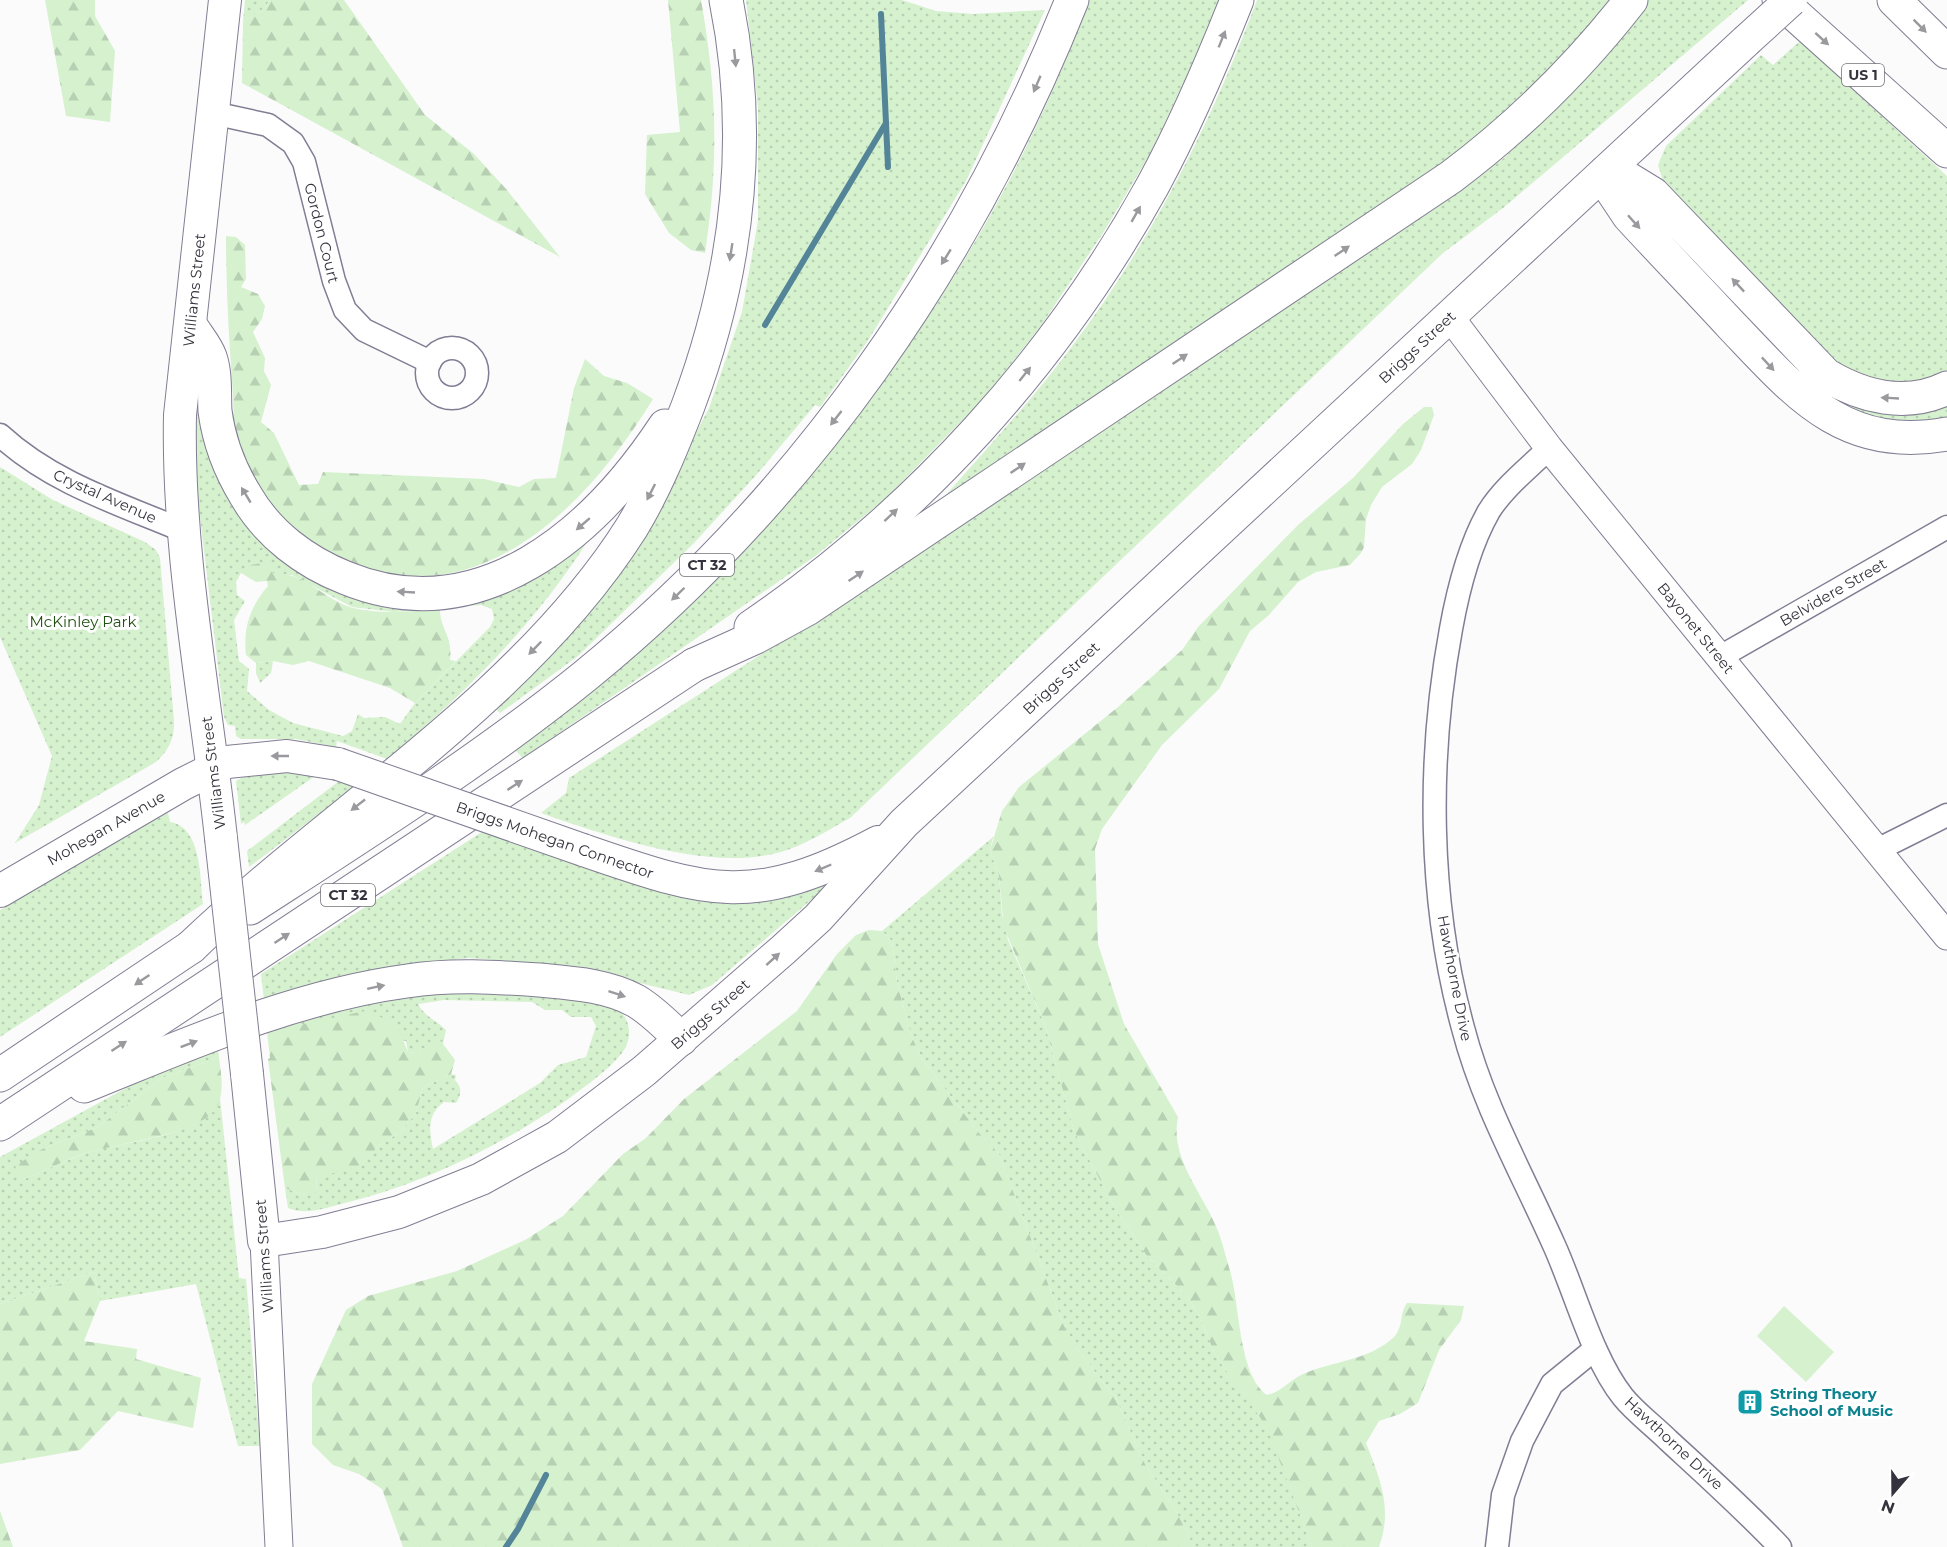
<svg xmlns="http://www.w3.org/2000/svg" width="1947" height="1547" viewBox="0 0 1947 1547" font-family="Montserrat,sans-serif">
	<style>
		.grass { fill: url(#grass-dots); fill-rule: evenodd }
		.forest { fill: url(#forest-firs) }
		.garden { fill: #d5f1ce }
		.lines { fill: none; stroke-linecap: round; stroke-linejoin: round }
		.stream { stroke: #548498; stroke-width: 6 }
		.minor-casing { stroke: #827d94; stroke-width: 25 }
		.tertiary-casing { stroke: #827d94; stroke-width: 29 }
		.secondary-casing { stroke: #827d94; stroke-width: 34 }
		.primary-casing { stroke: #827d94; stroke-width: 35 }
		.trunk-casing { stroke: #827d94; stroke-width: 35 }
		.motorway-casing { stroke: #827d94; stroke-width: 35 }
		.minor { stroke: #fff; stroke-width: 22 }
		.tertiary { stroke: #fff; stroke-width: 27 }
		.secondary { stroke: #fff; stroke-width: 32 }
		.primary { stroke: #fff; stroke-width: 33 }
		.trunk { stroke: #fff; stroke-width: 33 }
		.motorway { stroke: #fff; stroke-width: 33 }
		.secondary-bridge-casing { stroke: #827d94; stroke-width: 34; stroke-linecap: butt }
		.secondary-bridge { stroke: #fff; stroke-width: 32 }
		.oneway { fill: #9a999e }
		.labels { text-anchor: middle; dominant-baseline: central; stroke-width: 6; stroke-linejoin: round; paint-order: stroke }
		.shield { fill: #fff; stroke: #727077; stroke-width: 1.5 }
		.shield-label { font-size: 14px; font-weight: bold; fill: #35333d }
		.street-label { font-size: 15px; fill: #35333d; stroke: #fff }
		.park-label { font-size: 15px; fill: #1f5110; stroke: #fff }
		.culture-label { font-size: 15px; font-weight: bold; fill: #0d838f; stroke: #fff; text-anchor: start }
	</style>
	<defs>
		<pattern id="grass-dots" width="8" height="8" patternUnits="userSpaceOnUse" patternTransform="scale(1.5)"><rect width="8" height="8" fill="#d5f1ce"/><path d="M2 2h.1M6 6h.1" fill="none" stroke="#b7cfb2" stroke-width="1.8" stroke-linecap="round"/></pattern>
		<pattern id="forest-firs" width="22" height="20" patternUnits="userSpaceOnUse" patternTransform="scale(1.5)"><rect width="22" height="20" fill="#d5f1ce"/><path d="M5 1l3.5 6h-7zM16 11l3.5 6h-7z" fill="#b7cfb2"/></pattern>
	</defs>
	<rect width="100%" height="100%" fill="#fbfbfb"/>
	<g class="grass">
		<path d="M245,0h24l-3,7 -23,15z"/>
		<path d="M746,0h156l34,11 37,3 72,-4 -79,171 -99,161 -47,65 -5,-2 -57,68 -64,70 -116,113 -78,57 -12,-11 176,-208 45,-86 33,-96 16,-91v-114z"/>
		<path d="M1089,0h130l-32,76 -37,78 -47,79 -63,94 -56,71 -99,101 -71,58 -291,201 -9,-9c54,-40 108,-80 158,-126 56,-52 108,-111 156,-170 113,-141 199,-283 261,-453z"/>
		<path d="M1257,0h360l-152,154 -505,335 -14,6c42,-48 86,-95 124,-146 81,-107 141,-225 187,-349z"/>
		<path d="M1646,0h102l-245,208 -60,45 -593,565c-22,12 -45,27 -69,34 -72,20 -171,-15 -240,-39l25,-20 3,-15 396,-255 198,-140 232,-148 109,-77 92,-90z"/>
		<path d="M1800,41l147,135v196l-25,11 -28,1 -51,-14 -178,-183 -7,-22 8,-19 95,-91 12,10z"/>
		<path d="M1807,381l140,18v20l-42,5 -53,-11z"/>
		<path d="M197,397h8l15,65 159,137 212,-63c-55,87 -125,157 -204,223l-50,-18 -1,6 -40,-8h-55l-5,-3 -1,-10 -7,-1 -4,-8 -29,-242zM241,573l51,2 60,32 42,5 87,-7 11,4 2,10 -4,8 -75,76 -15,21 -15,-7 -21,1 -6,-4 -6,17 -9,5 -50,-13 -24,-13 -22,-19 2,-22 -10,-8 -5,-41 11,-19 -8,-6 -1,-13z"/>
		<path d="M0,467l53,33 92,42 11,8 4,8 14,163c1,18 -6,30 -18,41l-141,81 24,-38 13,-49 -52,-119z"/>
		<path d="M273,661l-2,12 -11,10 -4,-10v-10z"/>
		<path d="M256,770l62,4 -73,51 -1,-3 -3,2 -5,-43z"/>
		<path d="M339,781l17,5 -107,81 -2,-16z"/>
		<path d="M168,813l2,9c32,5 30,57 33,82l-203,133v-127l135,-82z"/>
		<path d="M485,830l166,58 179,-11 2,5 -120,103 -23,10 -119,-29 -102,-8 -93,12 -111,30 -3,-26z"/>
		<path d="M993,837l-3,13 9,26 3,38 6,26 37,85 29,106 42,79 31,46 39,39 14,22 15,38 53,72 44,120h-118l-18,-36 -31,-47 -29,-65 -37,-48 -15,-25 -65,-172 -20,-21 -57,-74 -11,-24 -14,-53 -5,-41 -10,-10z"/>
		<path d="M414,991c59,1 119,-2 177,11 8,2 19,2 26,7 14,9 16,30 5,44 -14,18 -37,33 -55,47 -68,47 -146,85 -226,104 -18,5 -36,11 -53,4l-3,-20 16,6 16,-3 -1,-18 44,-7 20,-21 20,-13 16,-19 7,-26 28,-13 5,1 -1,5c7,8 7,13 1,23l-12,-1c-17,13 -15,27 -11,47l107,-66 18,-18 28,-8 10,-31 -5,-9h-20l-9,-7h-17l-13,-8 -88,-2 -26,4c7,13 18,16 28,26l-3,14 -3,-3 -25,12 -7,-1 -2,-11 -139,-9 60,-26z"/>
		<path d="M218,1047l1,10 -57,21 -64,49 -58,23 -18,30c22,-9 43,-20 65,-27 39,-13 114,-14 133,-55l19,180 7,1 14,167h-22l-42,-162 -96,17 -6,-29 -94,32v-147l159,-87z"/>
	</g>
	<g class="forest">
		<path d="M45,0h50v16l20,35 -5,71 -44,-6z"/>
		<path d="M269,0h75l81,115 49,39 33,36 53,67 -318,-174 1,-61 23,-15z"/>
		<path d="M668,0h33c16,90 18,163 4,253l-14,-3 -22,-17 -24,-39 2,-59 33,-3z"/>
		<path d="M226,236l10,1 9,8 1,34 -5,8 17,7 7,12 -3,13 -9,13 12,26 -1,13 7,14 -10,37 13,11 25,52 19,-1 5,-12 161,7 35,8 15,-8 22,-1 18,-90 11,-29 19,17 23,7 26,16c-69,113 -186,230 -326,152 -11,-7 -25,-12 -36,-20 -21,-16 -40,-45 -50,-69 -8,-20 -7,-47 -8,-68 -4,-53 -7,-105 -7,-158z"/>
		<path d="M1424,407h8l2,8 -13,35 -9,14 -30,23 -11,18 -5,14 -2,28 -3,6 -11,12 -34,7 -18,10 -29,33 -19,16 -31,58 -57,56 -60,84 -7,20 3,95 26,80 54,93c-9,41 26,78 40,114 5,13 8,27 12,40 10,32 8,104 37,124 14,-3 23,-15 36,-21 30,-13 67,-14 91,-37 10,-11 5,-23 13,-34l57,3 -3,14 -22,30 -21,53 -18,11 -21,7 -13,22c14,36 27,65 13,104h-67l-45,-120 -52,-72 -15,-38 -14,-22 -39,-39 -31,-46 -42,-79 -29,-106 -41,-97 -5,-52 -9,-26 12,-39 17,-24 99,-80 64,-57 16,-23 100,-102 55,-47 50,-54z"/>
		<path d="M261,563l8,3 4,7c32,-1 51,27 80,35 28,7 59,3 87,1 0,21 13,26 10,51l6,1 -41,42 -25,-15 -81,-27 -16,4 -20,-4 -17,2 -10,-8c-3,-28 4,-48 22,-69l-1,-5 -11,1 -15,-9 10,-8z"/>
		<path d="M869,930l13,1 10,10 5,41 14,53 11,24 57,74 20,21 65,172 15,25 37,48 29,65 31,47 18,36h-791l-21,-58 -23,-15 -26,-9 -21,-21v-60l34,-74 22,-14 89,-25 68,-31 38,-24 60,-62 23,-16 38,-39 113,-88 40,-57 19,-19z"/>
		<path d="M365,1011l31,12 12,29 7,1 25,-13 15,20 -4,14 -28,13 -7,26 -16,19 -20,13 -20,21 -34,9 -10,-1 1,18 -16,2 -16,-6 -17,-129 2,-1 -3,-26z"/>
		<path d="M219,1057c2,19 8,41 -8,57 -21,21 -91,29 -121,38 -23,7 -46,19 -68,28l-7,-14 25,-16 58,-23 64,-49z"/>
		<path d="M94,1272l6,29 -16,40 53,8 -1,10 65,19 -8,50 -75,-17 -38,39 -80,14v-160z"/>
		<path d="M0,1511l13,36h-13z"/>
	</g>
	<path class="garden" d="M1784,1306l50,46 -28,30 -49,-46z"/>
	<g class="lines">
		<g class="stream">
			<path d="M881,14l7,153"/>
			<path d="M765,325l121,-202"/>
			<path d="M506,1547l12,-18 28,-54"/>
		</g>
		<g class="minor-casing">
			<g id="minor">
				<path d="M213,113l55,12 25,18 11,19 30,119 11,29 19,20 66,32"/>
				<circle cx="452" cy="373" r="25"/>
				<path d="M0,435c52,48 120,69 184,96"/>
				<path d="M1549,448c-20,20 -45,39 -60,63 -20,35 -31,79 -38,118 -24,130 -23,271 12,399 20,77 59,145 91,217 21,46 38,113 69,152 13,16 31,29 45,43 38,35 76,69 112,107"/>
				<path d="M1720,657l227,-130"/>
				<path d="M1877,850l70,-35"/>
				<path d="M1497,1547l6,-52 19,-54 30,-57 43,-35"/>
			</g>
		</g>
		<g class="tertiary-casing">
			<g id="tertiary">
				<path d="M1450,317l99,131 398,488"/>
				<path d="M264,1241l15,306"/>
			</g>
		</g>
		<g class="secondary-casing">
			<g id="secondary">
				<path d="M221,838c-15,-139 -44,-284 -41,-423l45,-415"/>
				<path d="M583,850c127,44 171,58 295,-8"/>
				<path d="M0,891l183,-107 44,-22 60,-6 51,8"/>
				<path d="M247,1074l17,167 58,-9 77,-20 82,-33 76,-42 87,-66 139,-121 35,-32 86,-95 842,-782"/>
			</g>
		</g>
		<g class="primary-casing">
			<g id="primary">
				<path d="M1779,0l168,151"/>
				<path d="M1947,388c-41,20 -84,9 -121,-13l-173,-181 -31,-19 -16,-3 3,14 20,30c34,37 69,73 103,110 64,67 112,127 215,108"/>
				<path d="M751,627c166,-113 305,-266 402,-442 32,-59 59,-122 84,-185"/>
				<path d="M250,908c114,-74 230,-147 335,-232 219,-178 383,-415 487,-676"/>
			</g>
		</g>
		<g class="trunk-casing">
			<g id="trunk">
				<path d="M0,1075l191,-128"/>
				<path d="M84,1086c104,-42 211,-90 323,-105 44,-7 88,-4 132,-1 32,3 68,5 97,21 17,10 31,25 45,38"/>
				<path d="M0,1124l694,-459"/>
			</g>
		</g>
		<g class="motorway-casing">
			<g id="motorway">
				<path d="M1894,0l53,52"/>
				<path d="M191,326c6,10 15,20 19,31 6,17 4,37 5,54 4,31 15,59 31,85 22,38 59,66 100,82 135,55 249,-46 319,-152"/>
				<path d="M694,665l62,-28 51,-28 644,-432c68,-51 127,-109 180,-177"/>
				<path d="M191,947c94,-90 201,-164 297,-253 53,-49 105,-105 144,-167 23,-38 40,-80 56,-121 49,-131 66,-268 38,-406"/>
			</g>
		</g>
		<use href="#minor" class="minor"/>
		<use href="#tertiary" class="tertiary"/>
		<use href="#secondary" class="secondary"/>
		<use href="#primary" class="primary"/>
		<use href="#trunk" class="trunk"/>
		<use href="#motorway" class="motorway"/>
		<g class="secondary-bridge-casing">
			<g id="secondary-bridge">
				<path d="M1746,41l45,-41"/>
				<path d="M338,764l245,86"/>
				<path d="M221,838l26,236"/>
			</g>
		</g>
		<use href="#secondary-bridge" class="secondary-bridge"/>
	</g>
	<defs><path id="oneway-solid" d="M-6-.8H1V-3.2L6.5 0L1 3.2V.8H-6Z" transform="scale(1.5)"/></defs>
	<g class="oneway">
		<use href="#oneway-solid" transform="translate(1920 26) rotate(45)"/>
		<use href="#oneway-solid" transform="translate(1222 39) rotate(-68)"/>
		<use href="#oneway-solid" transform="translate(1822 39) rotate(42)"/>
		<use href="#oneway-solid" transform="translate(735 58) rotate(84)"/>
		<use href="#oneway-solid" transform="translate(1037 84) rotate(113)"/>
		<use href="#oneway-solid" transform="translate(1136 214) rotate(-60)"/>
		<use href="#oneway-solid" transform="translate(1634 222) rotate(48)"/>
		<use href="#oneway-solid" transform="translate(1342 251) rotate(-34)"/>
		<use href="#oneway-solid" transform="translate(731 252) rotate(99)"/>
		<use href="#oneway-solid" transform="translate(946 257) rotate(122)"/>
		<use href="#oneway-solid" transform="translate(1738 285) rotate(-133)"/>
		<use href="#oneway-solid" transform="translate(1180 359) rotate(-34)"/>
		<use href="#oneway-solid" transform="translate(1768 364) rotate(47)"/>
		<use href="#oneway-solid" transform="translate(1025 374) rotate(-51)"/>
		<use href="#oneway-solid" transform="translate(1890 398) rotate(-177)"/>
		<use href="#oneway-solid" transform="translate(836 418) rotate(128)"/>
		<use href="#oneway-solid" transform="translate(1018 468) rotate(-34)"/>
		<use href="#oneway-solid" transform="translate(651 492) rotate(117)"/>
		<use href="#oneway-solid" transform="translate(246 495) rotate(-121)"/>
		<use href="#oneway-solid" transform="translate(891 515) rotate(-43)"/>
		<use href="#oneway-solid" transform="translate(583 524) rotate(139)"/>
		<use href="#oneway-solid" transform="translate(856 576) rotate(-34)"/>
		<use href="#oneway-solid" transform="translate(406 592) rotate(-177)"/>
		<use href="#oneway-solid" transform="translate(678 594) rotate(136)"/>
		<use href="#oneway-solid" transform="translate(535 648) rotate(134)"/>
		<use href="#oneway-solid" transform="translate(280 756) rotate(-180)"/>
		<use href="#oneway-solid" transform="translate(515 785) rotate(-33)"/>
		<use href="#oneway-solid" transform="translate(358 805) rotate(142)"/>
		<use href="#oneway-solid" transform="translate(823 868) rotate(157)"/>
		<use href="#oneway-solid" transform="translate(282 938) rotate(-33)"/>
		<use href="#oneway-solid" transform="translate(773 959) rotate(-42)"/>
		<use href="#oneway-solid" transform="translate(142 980) rotate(146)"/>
		<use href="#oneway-solid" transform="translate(376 987) rotate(-12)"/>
		<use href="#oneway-solid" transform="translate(617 994) rotate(18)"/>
		<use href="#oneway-solid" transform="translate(189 1044) rotate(-21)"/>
		<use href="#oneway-solid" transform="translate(119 1046) rotate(-33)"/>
	</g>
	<defs>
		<g id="building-square" transform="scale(1.35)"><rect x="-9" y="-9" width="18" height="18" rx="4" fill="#0f9aa8" stroke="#fff"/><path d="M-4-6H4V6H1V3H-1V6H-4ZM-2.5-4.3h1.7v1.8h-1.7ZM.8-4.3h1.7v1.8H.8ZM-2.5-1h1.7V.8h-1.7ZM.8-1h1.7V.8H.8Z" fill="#fff"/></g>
	</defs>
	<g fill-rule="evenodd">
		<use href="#building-square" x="1750" y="1402"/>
	</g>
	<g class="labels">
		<g class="shield">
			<rect x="1842" y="64" width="42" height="22" rx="4.5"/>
			<rect x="680" y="554" width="54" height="22" rx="4.5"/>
			<rect x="321" y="884" width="54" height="22" rx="4.5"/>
		</g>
		<g class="shield-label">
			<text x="1863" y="75">US 1</text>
			<text x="707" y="565">CT 32</text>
			<text x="348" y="895">CT 32</text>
		</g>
		<g class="street-label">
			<text transform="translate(322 233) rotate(76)">Gordon Court</text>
			<text transform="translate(194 290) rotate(-84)">Williams Street</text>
			<text transform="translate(1417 347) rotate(-43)">Briggs Street</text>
			<text transform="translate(105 496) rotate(24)">Crystal Avenue</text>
			<text transform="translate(1833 592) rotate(-30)">Belvidere Street</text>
			<text transform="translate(1696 628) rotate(51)">Bayonet Street</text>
			<text transform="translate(1061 678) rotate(-43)">Briggs Street</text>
			<text transform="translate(213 773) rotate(-97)">Williams Street</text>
			<text transform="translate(106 828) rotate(-30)">Mohegan Avenue</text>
			<text transform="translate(555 840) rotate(19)">Briggs Mohegan Connector</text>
			<text transform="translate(1455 978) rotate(79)">Hawthorne Drive</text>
			<text transform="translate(710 1014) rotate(-41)">Briggs Street</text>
			<text transform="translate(264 1256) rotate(-94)">Williams Street</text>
			<text transform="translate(1674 1443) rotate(43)">Hawthorne Drive</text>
		</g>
		<g class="park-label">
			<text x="83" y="621">McKinley Park</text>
		</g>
		<g class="culture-label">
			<text x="1770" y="1393">String Theory<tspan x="1770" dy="17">School of Music</tspan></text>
		</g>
	</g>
	<g transform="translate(1893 1493) rotate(200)" stroke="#ffffff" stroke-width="4.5" paint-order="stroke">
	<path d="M0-4.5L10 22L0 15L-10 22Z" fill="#35333d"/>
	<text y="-9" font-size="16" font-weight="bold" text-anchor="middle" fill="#35333d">N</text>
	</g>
</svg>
